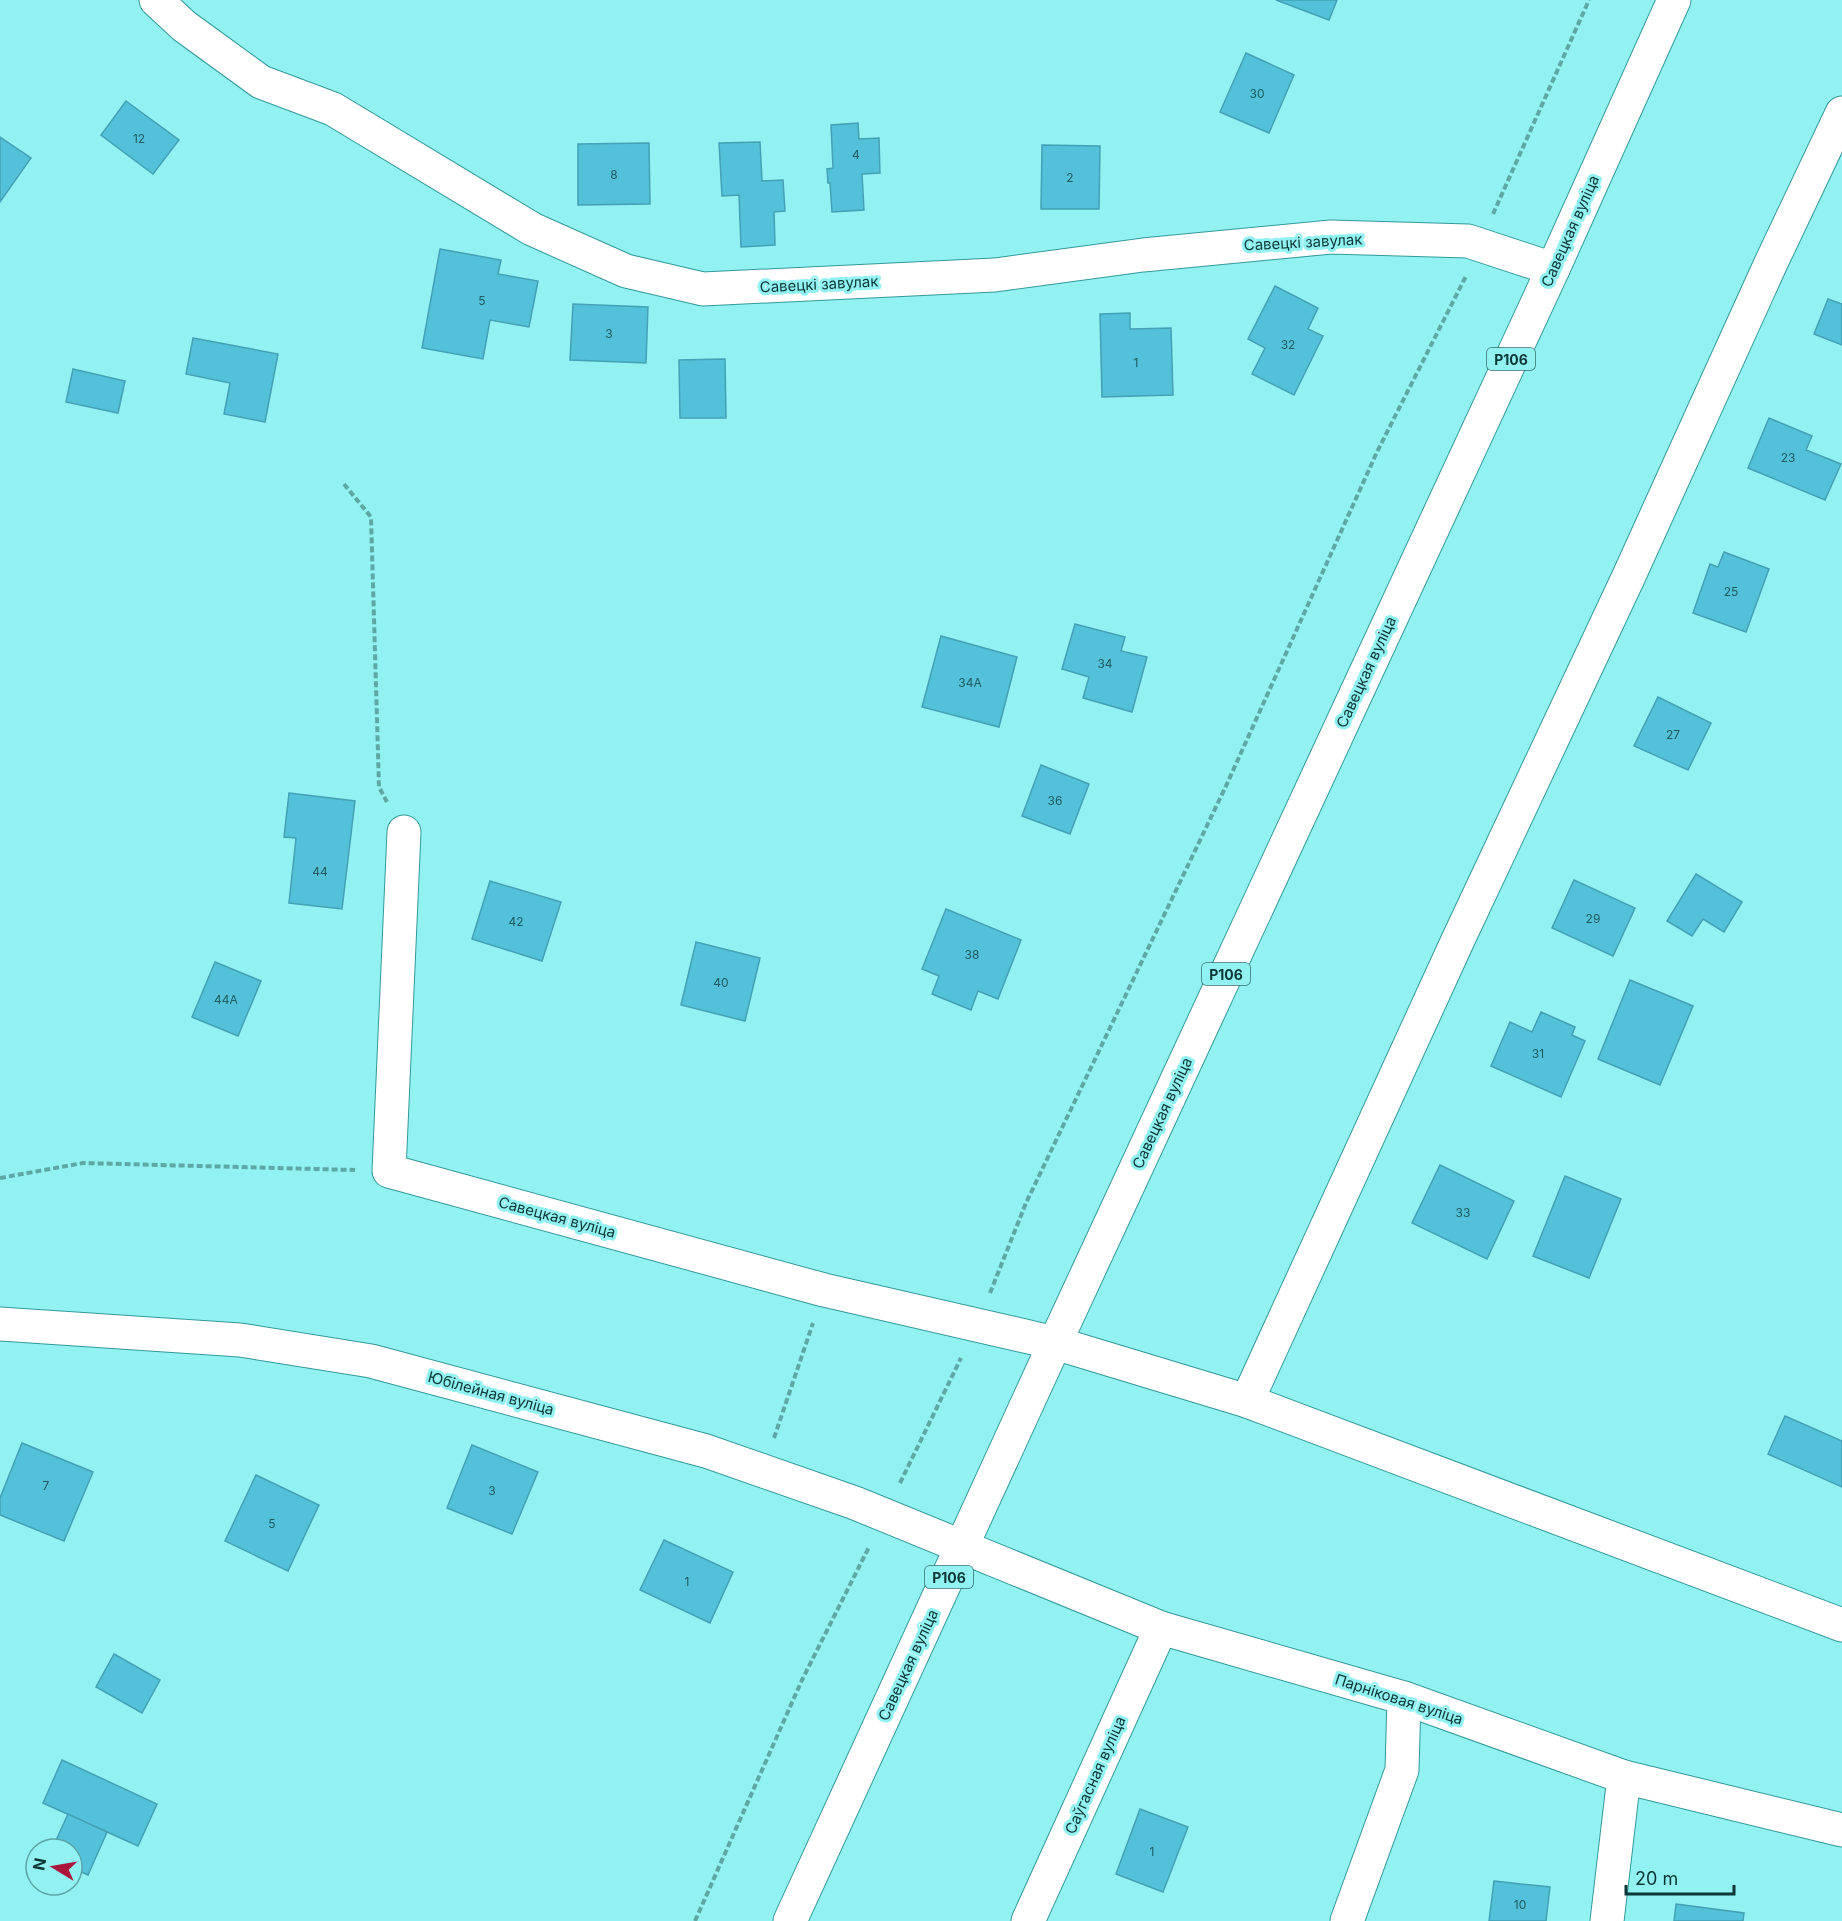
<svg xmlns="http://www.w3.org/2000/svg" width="1842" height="1921" viewBox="0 0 1842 1921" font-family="Inter,sans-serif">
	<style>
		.building { fill: #53c1d9; stroke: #44a1b5; stroke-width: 1.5 }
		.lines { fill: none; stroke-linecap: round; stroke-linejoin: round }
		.minor-casing { stroke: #399; stroke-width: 35 }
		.major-casing { stroke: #399; stroke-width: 35 }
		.path { stroke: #5da8a7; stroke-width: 4; stroke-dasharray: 6 3; stroke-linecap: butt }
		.minor { stroke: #fff; stroke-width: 33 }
		.major { stroke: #fff; stroke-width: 33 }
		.labels { text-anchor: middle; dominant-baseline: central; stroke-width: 6; stroke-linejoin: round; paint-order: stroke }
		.number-label { font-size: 12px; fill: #1e5a60 }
		.shield { fill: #92f2f1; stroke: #346f6f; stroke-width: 1.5 }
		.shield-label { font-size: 14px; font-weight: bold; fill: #0c3737 }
		.street-label { font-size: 15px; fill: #0c3737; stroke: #92f2f1 }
	</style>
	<rect width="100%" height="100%" fill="#92f2f1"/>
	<g class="building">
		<path d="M1276,0h61l-8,20z"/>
		<path d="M1246,53l48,22 -25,58 -49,-21z"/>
		<path d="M126,101l53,39 -26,34 -52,-39z"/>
		<path d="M858,123l1,16 20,-1 1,35 -18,1 2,36 -32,2 -2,-29h-2l-1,-14 6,-1 -2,-43z"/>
		<path d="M0,137l31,21 -31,44z"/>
		<path d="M760,142l2,39 21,-1 2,31 -11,1 1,33 -34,2 -2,-52 -17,1 -3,-53z"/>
		<path d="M649,143l1,61 -72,1v-61z"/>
		<path d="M1042,145l58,1 -1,63h-58z"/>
		<path d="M440,249l61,11 -3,14 40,7 -9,46 -39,-7 -7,39 -61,-11z"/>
		<path d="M1275,286l43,22 -10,21 15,7 -29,59 -42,-21 13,-26 -17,-9z"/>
		<path d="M1828,299l14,5v41l-28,-11z"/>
		<path d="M573,304l75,3 -2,56 -76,-3z"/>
		<path d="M1130,313v16l41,-1 2,67 -71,2 -2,-83z"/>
		<path d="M193,338l85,16 -13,68 -41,-8 6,-31 -44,-9z"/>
		<path d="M725,359l1,59h-46l-1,-58z"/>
		<path d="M73,369l52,12 -7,32 -52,-11z"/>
		<path d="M1769,418l43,18 -6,14 35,14 -16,36 -77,-32z"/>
		<path d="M1724,552l45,17 -23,63 -53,-19 17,-49 8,3z"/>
		<path d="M1075,624l50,13 -4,14 26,6 -15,55 -49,-14 6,-21 -27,-8z"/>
		<path d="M941,636l76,21 -18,70 -77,-20z"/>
		<path d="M1658,697l53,26 -23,47 -54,-24z"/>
		<path d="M1041,765l48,19 -19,50 -48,-18z"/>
		<path d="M289,793l66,8 -13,108 -53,-6 7,-65 -12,-1z"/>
		<path d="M1696,874l46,28 -18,30 -21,-13 -11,17 -25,-15z"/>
		<path d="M1574,880l61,28 -22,48 -61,-28z"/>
		<path d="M490,881l71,21 -19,59 -70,-22z"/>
		<path d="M946,909l75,31 -23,59 -20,-8 -7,19 -39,-16 7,-18 -17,-7z"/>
		<path d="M696,942l64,16 -15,63 -64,-16z"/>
		<path d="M215,962l46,19 -23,55 -46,-19z"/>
		<path d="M1630,980l63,26 -33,79 -62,-26z"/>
		<path d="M1541,1012l34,15 -3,8 13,6 -24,56 -70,-31 19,-44 22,10z"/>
		<path d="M1440,1165l74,36 -27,58 -75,-36z"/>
		<path d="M1565,1176l56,23 -32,79 -56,-22z"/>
		<path d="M1785,1416l57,25v46l-74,-33z"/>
		<path d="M22,1443l71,29 -29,69 -64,-26v-17z"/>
		<path d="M472,1445l66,27 -26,62 -65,-26z"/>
		<path d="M256,1475l63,30 -31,66 -63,-30z"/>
		<path d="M664,1540l69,32 -23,51 -70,-33z"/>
		<path d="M114,1654l46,26 -18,33 -46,-26z"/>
		<path d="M62,1760l95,44 -19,42 -95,-43z"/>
		<path d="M1140,1809l48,18 -25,65 -47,-18z"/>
		<path d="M68,1814l39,18 -19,43 -16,-7v-19h-20z"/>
		<path d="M1494,1881l56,6 -4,34h-57z"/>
		<path d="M1676,1904l68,9 -1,8h-69z"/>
	</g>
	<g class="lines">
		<g class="minor-casing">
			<g id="minor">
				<path d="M156,0l28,26 77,56 72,27 199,120 94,42 77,18 292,-14 148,-20 188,-18 137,4 85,28"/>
				<path d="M404,832l-15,339 435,119 231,53 192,58 595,224"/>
				<path d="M0,1324l240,16 131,21 335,90 149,52 306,125 243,70 220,79 218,53"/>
				<path d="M1247,1401l210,-459 171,-364 142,-313 72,-152"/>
				<path d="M1028,1921l133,-293"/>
				<path d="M1347,1921l55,-151 2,-72"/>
				<path d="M1607,1921l17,-144"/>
			</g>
		</g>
		<g class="major-casing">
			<path id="major" d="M790,1921l265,-578 498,-1074 121,-269"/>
		</g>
		<g class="path">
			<path d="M1493,214l96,-214"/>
			<path d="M344,484l27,33 8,270 8,15"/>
			<path d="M0,1178l83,-15 272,7"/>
			<path d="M990,1293l36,-90 200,-417 151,-334 89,-176"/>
			<path d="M774,1438l39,-115"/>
			<path d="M900,1483l61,-125"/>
			<path d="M695,1921l107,-241 67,-133"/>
		</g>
		<use href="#minor" class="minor"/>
		<use href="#major" class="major"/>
	</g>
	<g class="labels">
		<g class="number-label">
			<text x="1257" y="93">30</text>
			<text x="139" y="138">12</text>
			<text x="856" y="154">4</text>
			<text x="614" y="174">8</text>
			<text x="1070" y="177">2</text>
			<text x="482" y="300">5</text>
			<text x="609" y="333">3</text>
			<text x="1288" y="344">32</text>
			<text x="1136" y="362">1</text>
			<text x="1788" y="457">23</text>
			<text x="1731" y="591">25</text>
			<text x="1105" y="663">34</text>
			<text x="970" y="682">34А</text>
			<text x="1673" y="734">27</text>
			<text x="1055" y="800">36</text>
			<text x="320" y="871">44</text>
			<text x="1593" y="918">29</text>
			<text x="516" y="921">42</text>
			<text x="972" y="954">38</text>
			<text x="721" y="982">40</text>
			<text x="226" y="999">44А</text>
			<text x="1538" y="1053">31</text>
			<text x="1463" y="1212">33</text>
			<text x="46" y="1485">7</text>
			<text x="492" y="1490">3</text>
			<text x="272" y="1523">5</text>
			<text x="687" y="1581">1</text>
			<text x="1152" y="1851">1</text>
			<text x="1520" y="1904">10</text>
		</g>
		<g class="shield">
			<rect x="1487" y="348" width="48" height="22" rx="4.5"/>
			<rect x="1202" y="963" width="48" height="22" rx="4.5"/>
			<rect x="925" y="1566" width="48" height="22" rx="4.5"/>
		</g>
		<g class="shield-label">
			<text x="1511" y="359">Р106</text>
			<text x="1226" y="974">Р106</text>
			<text x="949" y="1577">Р106</text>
		</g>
		<g class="street-label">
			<text transform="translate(1570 231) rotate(-66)">Савецкая вуліца</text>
			<text transform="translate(1303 242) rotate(-3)">Савецкі завулак</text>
			<text transform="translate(819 284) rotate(-3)">Савецкі завулак</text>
			<text transform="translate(1366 672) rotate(-65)">Савецкая вуліца</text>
			<text transform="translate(1162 1113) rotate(-65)">Савецкая вуліца</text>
			<text transform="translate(557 1217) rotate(15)">Савецкая вуліца</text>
			<text transform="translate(491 1393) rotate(15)">Юбілейная вуліца</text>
			<text transform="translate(908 1665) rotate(-65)">Савецкая вуліца</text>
			<text transform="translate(1399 1699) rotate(18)">Парніковая вуліца</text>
			<text transform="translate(1095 1775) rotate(-66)">Саўгасная вуліца</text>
		</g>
	</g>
	<g transform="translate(54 1867) rotate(281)"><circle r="28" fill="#92f2f1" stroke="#5ca7a7" stroke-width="1.5"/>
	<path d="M0-4.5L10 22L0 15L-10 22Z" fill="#ab153b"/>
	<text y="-9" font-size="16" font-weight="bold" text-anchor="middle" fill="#0c3737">N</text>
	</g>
	<path d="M1626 1885v9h108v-9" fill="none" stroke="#0c3737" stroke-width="3"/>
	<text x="1635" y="1885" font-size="18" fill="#0c3737" stroke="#92f2f1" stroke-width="4.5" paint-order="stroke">20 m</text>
</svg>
